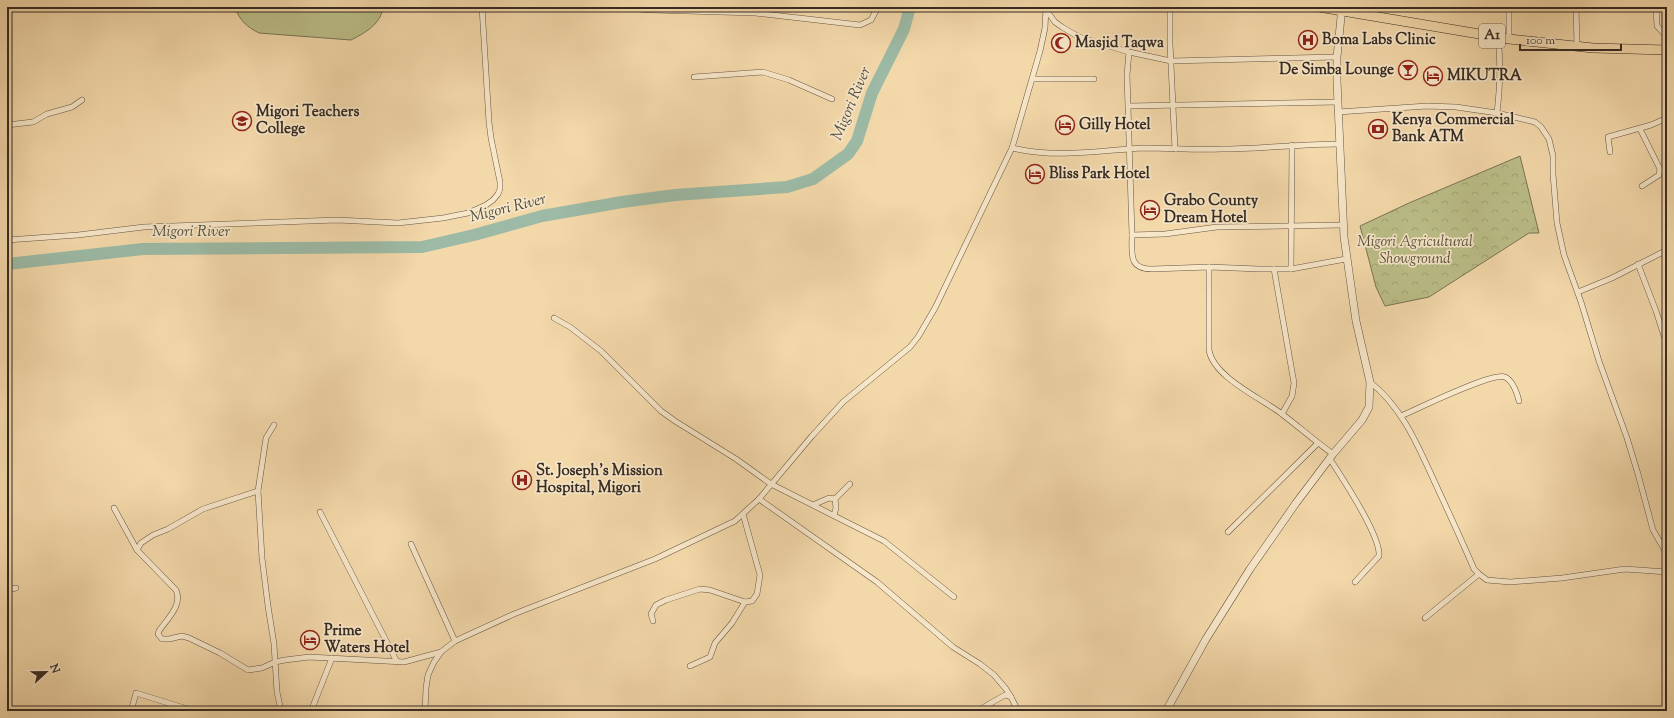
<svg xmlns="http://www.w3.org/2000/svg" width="1674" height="718" viewBox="0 0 1674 718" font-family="'Sorts Mill Goudy',serif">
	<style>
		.grass { fill: #bbbe88; stroke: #787456 }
		.forest { fill: url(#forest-crowns); stroke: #787456 }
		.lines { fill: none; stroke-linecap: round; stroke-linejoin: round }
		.river { stroke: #9cbaa6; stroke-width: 12 }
		.minor-casing { stroke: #655645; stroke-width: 6 }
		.tertiary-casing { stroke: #655645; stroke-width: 8 }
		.trunk-casing { stroke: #362b23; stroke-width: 10 }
		.minor { stroke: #f7e6c8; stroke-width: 5 }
		.tertiary { stroke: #f7e6c8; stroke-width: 7 }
		.trunk { stroke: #f3d8aa; stroke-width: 9 }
		.labels { text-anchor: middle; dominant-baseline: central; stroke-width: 3.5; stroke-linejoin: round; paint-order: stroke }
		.shield { fill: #f7e6c8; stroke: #706354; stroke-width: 1 }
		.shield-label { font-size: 14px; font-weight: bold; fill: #362b23 }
		.poi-label { font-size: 15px; font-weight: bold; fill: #362b23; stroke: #f7e6c8; text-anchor: start }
		.park-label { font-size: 15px; font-style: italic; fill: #57503c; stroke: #f7e6c8 }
		.water-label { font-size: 16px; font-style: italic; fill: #504f44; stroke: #f7e6c8 }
	</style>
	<defs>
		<pattern id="forest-crowns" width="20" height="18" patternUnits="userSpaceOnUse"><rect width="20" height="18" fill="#bbbe88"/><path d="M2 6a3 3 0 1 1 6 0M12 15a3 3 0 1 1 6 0" fill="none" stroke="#a1a375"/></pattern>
	</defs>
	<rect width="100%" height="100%" fill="#f3d8aa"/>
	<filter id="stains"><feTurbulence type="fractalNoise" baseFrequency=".005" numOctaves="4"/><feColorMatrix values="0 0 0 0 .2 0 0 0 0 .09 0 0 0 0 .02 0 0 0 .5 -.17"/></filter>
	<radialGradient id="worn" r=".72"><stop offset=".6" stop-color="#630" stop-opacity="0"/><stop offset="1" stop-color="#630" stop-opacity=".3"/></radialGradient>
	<path class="grass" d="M235,7h148c-2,17 -18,26 -32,33l-92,-7c-12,-6 -20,-13 -24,-26z"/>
	<path class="forest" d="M1520,156l19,77h-10l-100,64 -44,9 -9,-19 -16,-61 49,-23z"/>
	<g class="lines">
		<path class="river" d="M7,264l136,-15 279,-2 52,-12 68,-19 80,-14 53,-7 112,-8 26,-8 35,-25 9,-13 15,-48 32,-64 6,-22"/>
		<g class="minor-casing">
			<g id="minor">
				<path d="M611,7l41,3 103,3 105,12 11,-5 7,-13"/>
				<path d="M1170,7v37l5,105"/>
				<path d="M1576,7l1,40"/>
				<path d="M1656,7l1,19 10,11"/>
				<path d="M1046,10l9,12 7,5 17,10 50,15 42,9 166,-4"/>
				<path d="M1498,37c3,26 2,51 -1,76l38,9 6,5 8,12 4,17v18l4,49 7,32 17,47 18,59 28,77 11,36 15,56 14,24"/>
				<path d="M1509,39v-32"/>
				<path d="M1667,39l-3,11 3,12"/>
				<path d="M1129,52l-2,23 5,160c0,18 -4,34 20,34l57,-2 50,2h32l55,-10"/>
				<path d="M694,77l69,-5 26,8 43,19"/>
				<path d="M1033,79h61"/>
				<path d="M1129,106l208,-4"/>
				<path d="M1338,112l89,-6 29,1 41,6"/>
				<path d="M7,125l26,-3 14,-8 25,-7 10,-7"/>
				<path d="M1640,129l20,40 -1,6 -17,11"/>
				<path d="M1012,148c47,11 86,2 133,0 25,0 51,2 76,1 39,0 79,-5 118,-5"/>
				<path d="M1610,152l-2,-15 43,-12 16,-7"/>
				<path d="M1132,235l33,-1 52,-7 126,-2"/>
				<path d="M7,240l71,-5 66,-8 193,-7 61,3 45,-5 25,-5 18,-8 7,-5 5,-6 2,-5v-7l-9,-44 -2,-16 -7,-115"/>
				<path d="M1638,264l18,47 11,34"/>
				<path d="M1209,267v83c4,27 52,48 73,64 17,13 33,27 51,40"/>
				<path d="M1274,269l20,114 -2,13 -10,18"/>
				<path d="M1291,269l1,-124"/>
				<path d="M1578,292l34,-14 55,-28"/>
				<path d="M554,318l16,9 31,24 60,60 14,10 61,38 35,25 113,57 70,56"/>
				<path d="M1370,382c33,26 49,66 66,103 13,28 26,56 38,84l5,5 8,6 23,2 52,-4 63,-9 42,3"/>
				<path d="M1401,416c16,-7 91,-44 104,-39 8,4 12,16 14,24"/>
				<path d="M274,425l-8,13 -8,53 4,67 6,48 6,38 3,48 4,19"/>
				<path d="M1330,459c12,19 51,77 49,97l-24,26"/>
				<path d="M258,491l-55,18 -35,20 -15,6 -12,8 -4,7 39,40c7,15 -9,29 -17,41l-1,3 4,5h7l13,-3 7,2 31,15 28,17 14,-2 13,-6 10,-2 24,-3 95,5 37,-10"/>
				<path d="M759,499l118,83 76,65 27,17 14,11 12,14 5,8"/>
				<path d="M813,505l16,-7 6,1 15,-15"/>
				<path d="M114,508l23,42"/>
				<path d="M320,512l77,150"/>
				<path d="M834,515l2,-7 -1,-9"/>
				<path d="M1228,532l90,-89"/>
				<path d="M411,544l44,97"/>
				<path d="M7,590l9,-2"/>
				<path d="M1425,618l54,-44"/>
				<path d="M653,621l-2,-7 5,-9 10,-5 34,-11 10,1 35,12 7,-1 5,-7 3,-19 -17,-61"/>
				<path d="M690,666l20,-9 5,-14 17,-20 13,-21"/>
				<path d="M131,711l5,-18 58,18"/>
				<path d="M311,711l21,-53"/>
				<path d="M425,711l1,-23 2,-13 6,-13 7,-10 14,-11 59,-27 141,-55 80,-38 24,-22 53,-63 31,-34 67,-55 8,-10 17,-29 77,-160 28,-97 5,-23 1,-21"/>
				<path d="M977,711l28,-16 6,2 7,14"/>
			</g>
		</g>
		<g class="tertiary-casing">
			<path id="tertiary" d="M1166,711l40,-72 44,-70 46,-66 37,-49 29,-34 7,-13 1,-25 -14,-61 -12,-84 -7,-156v-24l5,-50"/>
		</g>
		<g class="trunk-casing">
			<path id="trunk" d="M1319,7l190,32 84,9 74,2"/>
		</g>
		<use href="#minor" class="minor"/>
		<use href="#tertiary" class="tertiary"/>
		<use href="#trunk" class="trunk"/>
	</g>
	<defs>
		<g id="hospital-ring" transform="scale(1)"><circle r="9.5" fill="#f7e6c8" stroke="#8f2418" stroke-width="1.5"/><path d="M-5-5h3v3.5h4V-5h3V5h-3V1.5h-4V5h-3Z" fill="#8f2418"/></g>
		<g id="mosque-ring" transform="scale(1)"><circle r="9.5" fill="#f7e6c8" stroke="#8f2418" stroke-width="1.5"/><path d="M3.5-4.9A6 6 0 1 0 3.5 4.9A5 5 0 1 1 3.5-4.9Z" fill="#8f2418"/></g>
		<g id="bar-ring" transform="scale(1)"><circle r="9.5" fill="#f7e6c8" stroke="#8f2418" stroke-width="1.5"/><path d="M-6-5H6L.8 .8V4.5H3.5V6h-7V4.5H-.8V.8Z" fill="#8f2418"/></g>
		<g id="hotel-ring" transform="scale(1)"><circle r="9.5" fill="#f7e6c8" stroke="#8f2418" stroke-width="1.5"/><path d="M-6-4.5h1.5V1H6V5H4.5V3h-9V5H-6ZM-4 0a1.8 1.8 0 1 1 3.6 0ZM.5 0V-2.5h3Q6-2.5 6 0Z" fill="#8f2418"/></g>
		<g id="university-ring" transform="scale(1)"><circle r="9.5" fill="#f7e6c8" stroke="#8f2418" stroke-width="1.5"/><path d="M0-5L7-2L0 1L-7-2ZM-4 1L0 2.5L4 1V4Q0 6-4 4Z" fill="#8f2418"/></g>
		<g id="bank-ring" transform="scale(1)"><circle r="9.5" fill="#f7e6c8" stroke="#8f2418" stroke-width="1.5"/><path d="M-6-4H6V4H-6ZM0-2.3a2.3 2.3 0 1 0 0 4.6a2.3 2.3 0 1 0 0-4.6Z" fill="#8f2418"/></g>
	</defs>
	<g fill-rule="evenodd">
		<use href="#hospital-ring" x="1308" y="40"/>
		<use href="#mosque-ring" x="1061" y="43"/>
		<use href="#bar-ring" x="1408" y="70"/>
		<use href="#hotel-ring" x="1433" y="76"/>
		<use href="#university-ring" x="242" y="121"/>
		<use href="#hotel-ring" x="1065" y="125"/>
		<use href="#bank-ring" x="1378" y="129"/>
		<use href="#hotel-ring" x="1035" y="174"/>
		<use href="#hotel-ring" x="1150" y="210"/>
		<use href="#hospital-ring" x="522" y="480"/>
		<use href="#hotel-ring" x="310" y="640"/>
	</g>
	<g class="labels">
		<rect class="shield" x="1479" y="24" width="26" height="24" rx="3"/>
		<g class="shield-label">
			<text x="1492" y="36">A1</text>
		</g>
		<g class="poi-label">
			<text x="1322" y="40">Boma Labs Clinic</text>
			<text x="1075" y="43">Masjid Taqwa</text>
			<text x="1394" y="70" text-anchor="end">De Simba Lounge</text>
			<text x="1447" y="76">MIKUTRA</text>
			<text x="256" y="112">Migori Teachers<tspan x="256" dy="17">College</tspan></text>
			<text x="1392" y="120">Kenya Commercial<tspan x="1392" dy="17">Bank ATM</tspan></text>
			<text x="1079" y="125">Gilly Hotel</text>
			<text x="1049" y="174">Bliss Park Hotel</text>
			<text x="1164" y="201">Grabo County<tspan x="1164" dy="17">Dream Hotel</tspan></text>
			<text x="536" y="471">St. Joseph's Mission<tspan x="536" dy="17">Hospital, Migori</tspan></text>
			<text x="324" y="631">Prime<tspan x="324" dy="17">Waters Hotel</tspan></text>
		</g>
		<g class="park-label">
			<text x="1415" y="242">Migori Agricultural<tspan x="1415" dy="17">Showground</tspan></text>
		</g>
		<g class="water-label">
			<text transform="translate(852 104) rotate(-67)">Migori River</text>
			<text transform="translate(508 209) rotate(-14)">Migori River</text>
			<text x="191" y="232">Migori River</text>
		</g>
	</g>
	<rect width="1674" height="718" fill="none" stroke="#f3d8aa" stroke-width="24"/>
	<rect x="8" y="8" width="1658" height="702" fill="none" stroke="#362b23" stroke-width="2"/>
	<rect x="12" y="12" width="1650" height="694" fill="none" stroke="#362b23"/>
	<g transform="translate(46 672) rotate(68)" stroke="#f7e6c8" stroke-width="3" paint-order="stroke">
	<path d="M0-3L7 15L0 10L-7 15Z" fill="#362b23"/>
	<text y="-6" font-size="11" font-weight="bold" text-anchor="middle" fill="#362b23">N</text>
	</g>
	<path d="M1520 44v6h101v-6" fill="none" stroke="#362b23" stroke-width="2"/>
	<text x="1526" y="44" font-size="12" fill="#362b23" stroke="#f7e6c8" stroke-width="3" paint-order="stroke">100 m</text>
	<rect width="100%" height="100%" filter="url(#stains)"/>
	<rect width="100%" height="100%" fill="url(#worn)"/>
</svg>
